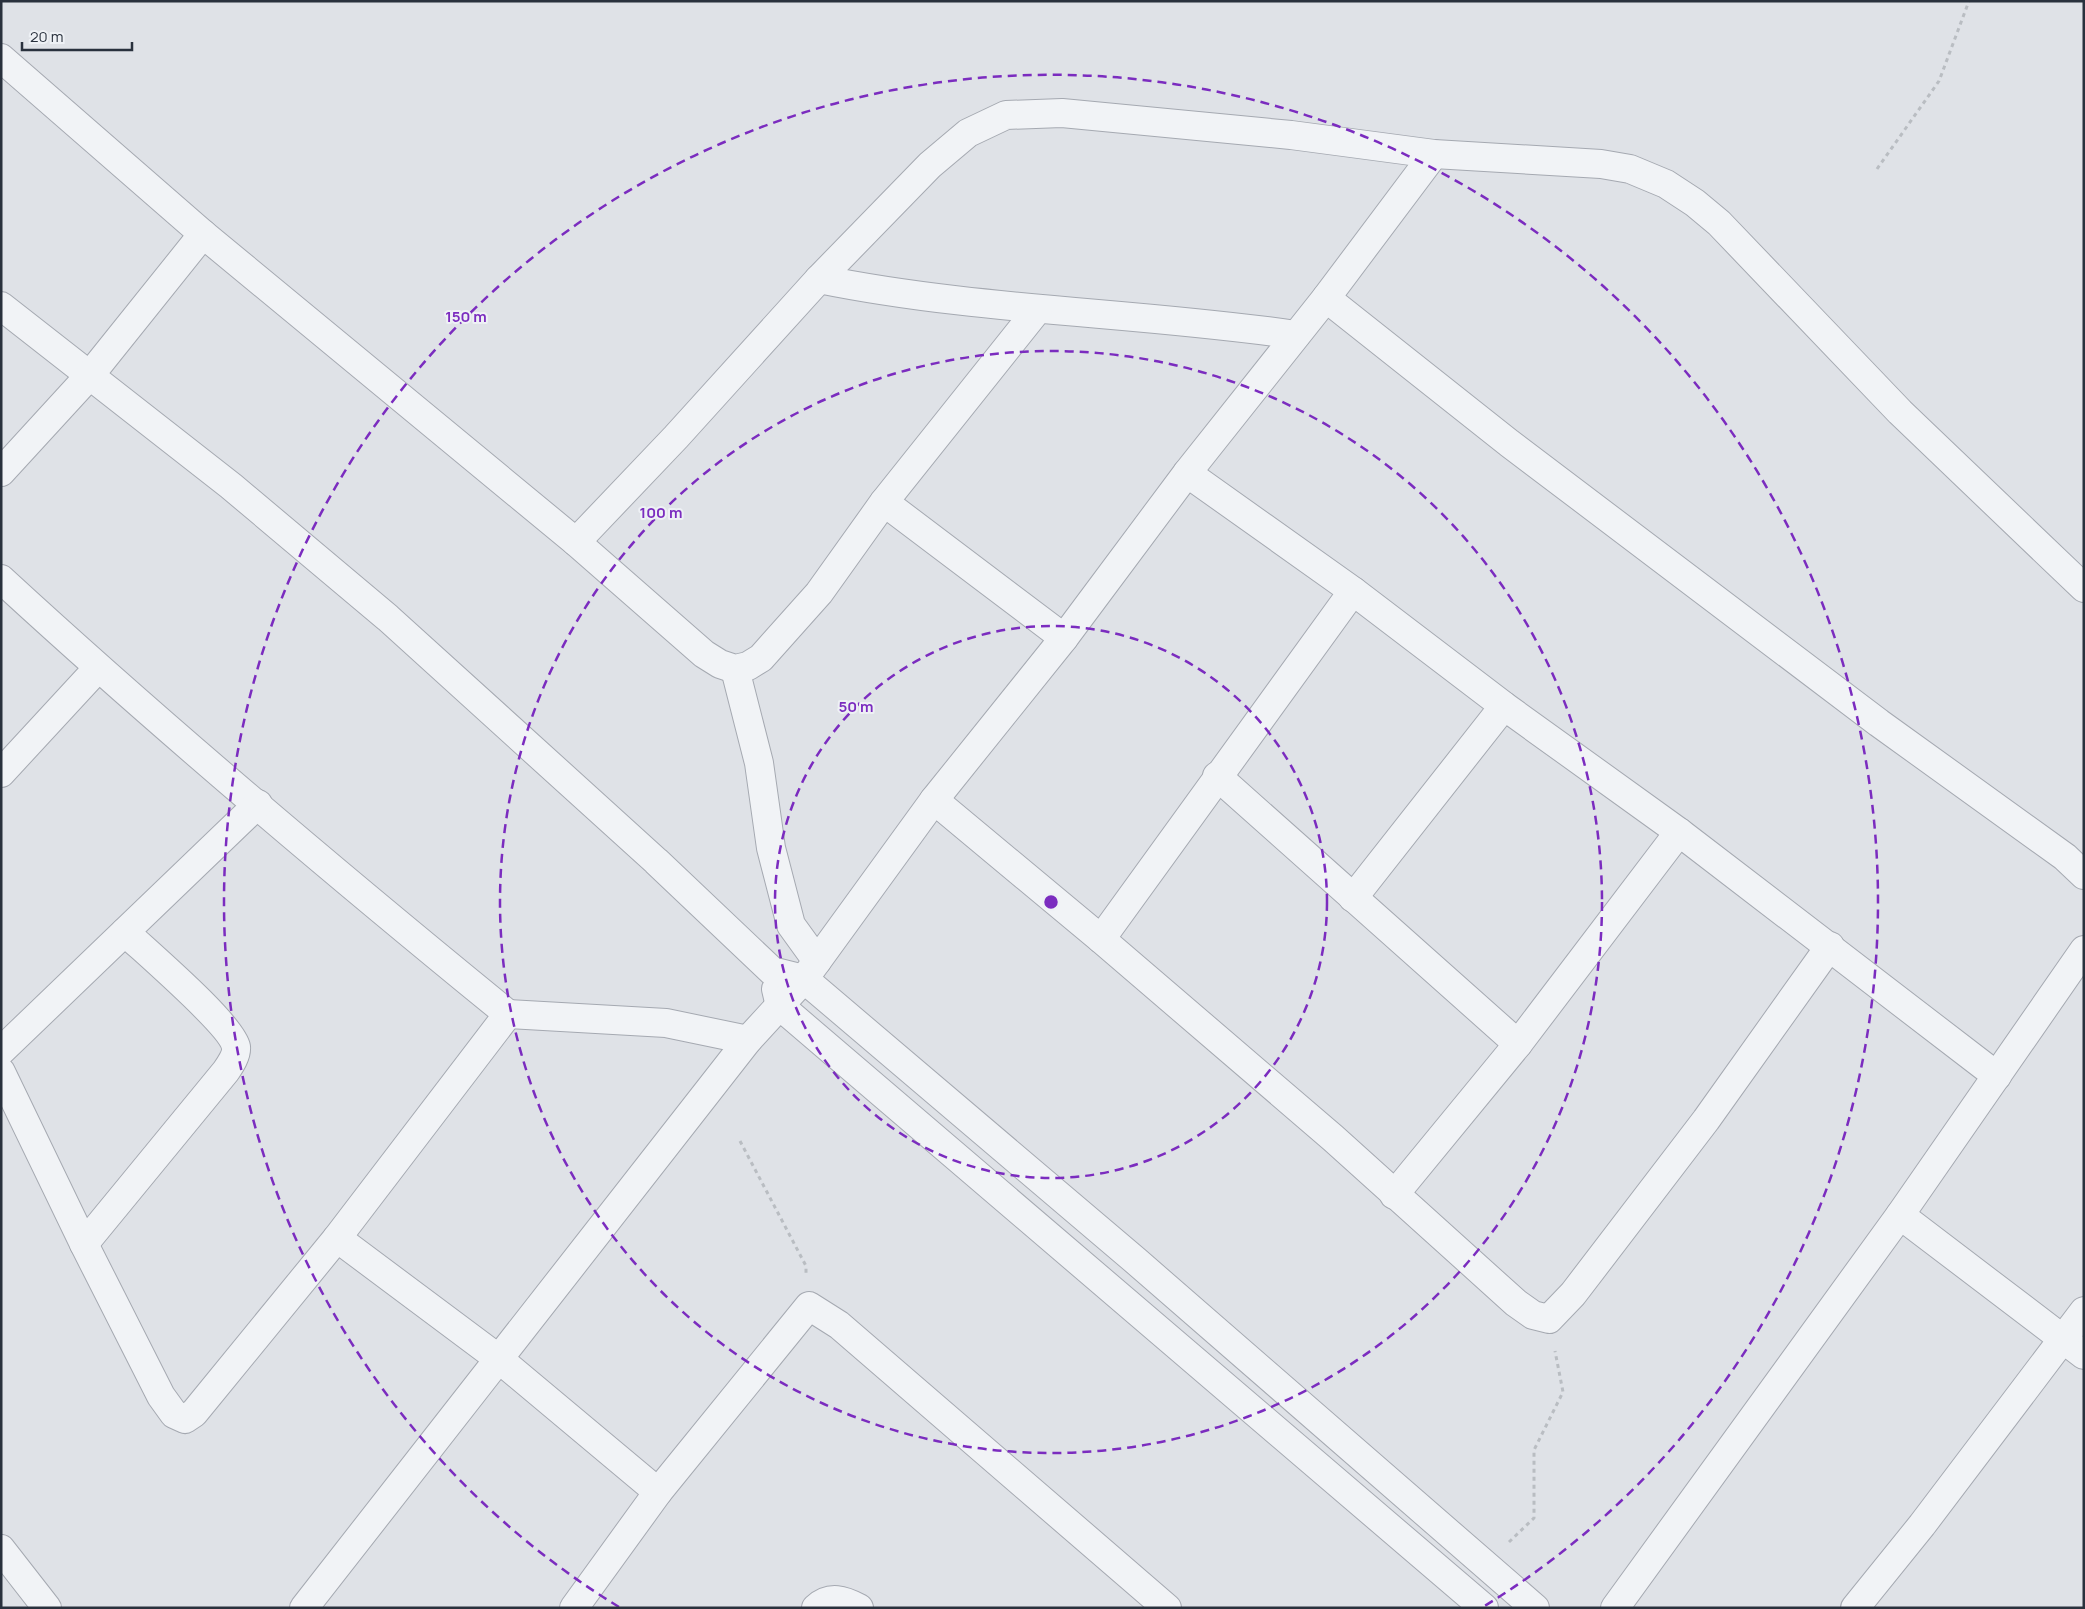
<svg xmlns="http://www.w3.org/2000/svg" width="2085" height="1609" viewBox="0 0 2085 1609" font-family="Manrope,sans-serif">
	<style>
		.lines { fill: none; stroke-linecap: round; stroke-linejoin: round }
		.minor-casing { stroke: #a5a9b1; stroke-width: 30 }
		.path { stroke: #b9bdc2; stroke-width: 3; stroke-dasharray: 4 4; stroke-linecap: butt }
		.minor { stroke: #f1f3f6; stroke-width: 28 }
		.ring { fill: none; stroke: #7b2cbf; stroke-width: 2.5; stroke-dasharray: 9 6 }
		.centre { fill: #7b2cbf; stroke: #eef1f5; stroke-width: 2.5 }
		.ring-label { font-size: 15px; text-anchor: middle; font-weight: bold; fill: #7b2cbf; stroke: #eef1f5; stroke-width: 4; stroke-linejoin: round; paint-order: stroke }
	</style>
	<rect width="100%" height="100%" fill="#dfe2e7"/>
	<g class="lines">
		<g class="minor-casing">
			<g id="minor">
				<path d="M1,58l202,176 373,308 100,-105 143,-158 111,-114 38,-32 38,-18 56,-2 229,22 143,19 167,10 29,5 36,15 29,19 24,20 181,189 184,176"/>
				<path d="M819,279c157,32 319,33 477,56"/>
				<path d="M1326,298l183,145 370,280 186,134 19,18"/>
				<path d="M1,306l230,180 157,132 268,243 116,110 32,8 332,282 399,347"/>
				<path d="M1,472l89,-97 113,-141"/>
				<path d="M1187,473l166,118 151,115 175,126 318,244"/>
				<path d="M884,502l180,136"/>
				<path d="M576,542l128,112 16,10 15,5 13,-3 13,-8 58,-65 65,-91 154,-193"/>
				<path d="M1,579c164,151 334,294 507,435l-171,224 -143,175 -9,6 -11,-5 -13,-18 -77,-152 -83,-172"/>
				<path d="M735,669l24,94 12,85 20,77 26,36"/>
				<path d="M1,773l97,-105"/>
				<path d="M1217,776l301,268"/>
				<path d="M934,800l167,139 232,199 183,165 17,12 16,4 24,-25 133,-174 124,-174"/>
				<path d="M1353,898l151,-192"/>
				<path d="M1101,939l252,-348"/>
				<path d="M776,989l4,17 704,602"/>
				<path d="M508,1014l158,9 82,17"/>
				<path d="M1,1051l257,-247"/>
				<path d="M1394,1195l124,-151 161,-212"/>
				<path d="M1900,1215l184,140"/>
				<path d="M337,1238l162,121 159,133 -84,116"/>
				<path d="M84,1244l142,-173c4,-6 11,-16 10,-24 -4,-22 -91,-96 -111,-115"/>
				<path d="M658,1492l151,-186 30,19 328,283"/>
				<path d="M1,1549l46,59"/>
				<path d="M304,1608l444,-568 56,-61 130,-179 130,-162 123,-165 139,-175 108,-144"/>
				<path d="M816,1608c14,-13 28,-8 43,0"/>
				<path d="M1615,1608l285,-393 184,-265"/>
				<path d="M1855,1608l67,-83 162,-214"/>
			</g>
		</g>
		<g class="path">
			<path d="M1877,169l62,-88 30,-80"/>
			<path d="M740,1141l66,125v7"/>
			<path d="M1509,1542l25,-24v-68l29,-58 -8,-41"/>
		</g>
		<use href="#minor" class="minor"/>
	</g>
	<g class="ring">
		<circle cx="1051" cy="902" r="276"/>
		<circle cx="1051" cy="902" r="551"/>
		<path d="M619 1607A827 827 0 1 1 1483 1607"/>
	</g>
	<circle cx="1051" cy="902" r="8" class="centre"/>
	<g class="ring-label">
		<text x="466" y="322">150 m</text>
		<text x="661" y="518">100 m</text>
		<text x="856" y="712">50 m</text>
	</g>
	<rect width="2085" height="1609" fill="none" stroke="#29313d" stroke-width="5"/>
	<path d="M22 42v8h110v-8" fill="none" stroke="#29313d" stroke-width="2.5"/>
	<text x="30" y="42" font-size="15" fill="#29313d" stroke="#eef1f5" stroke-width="4" paint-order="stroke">20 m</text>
</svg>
